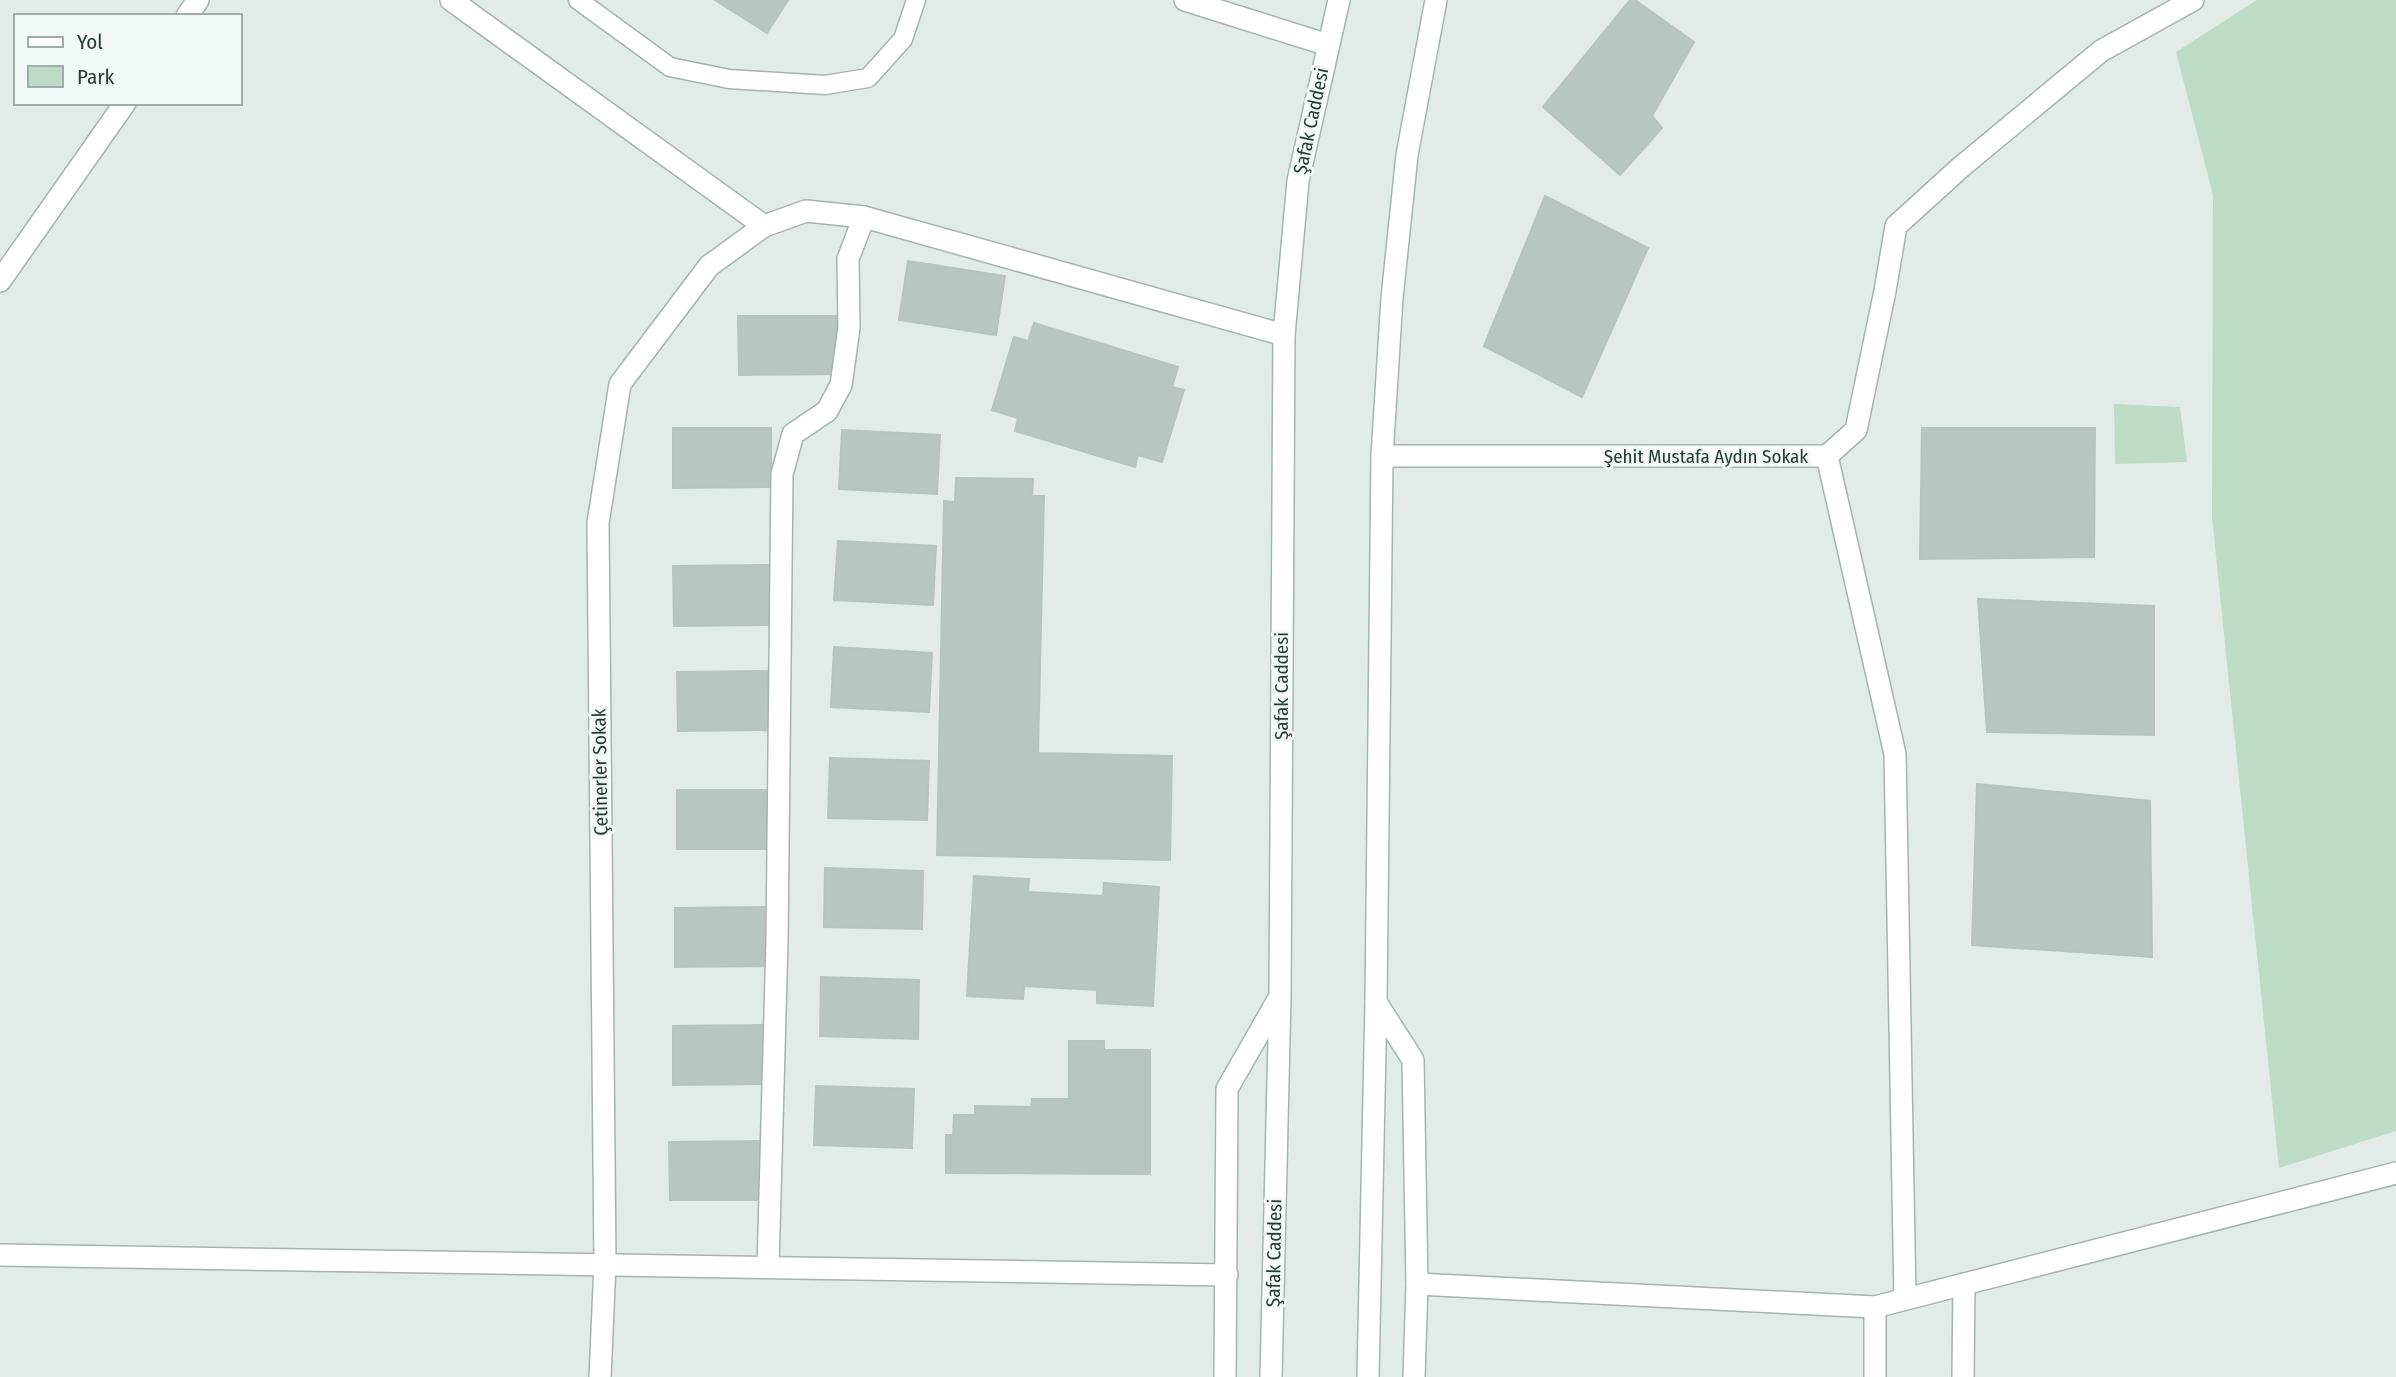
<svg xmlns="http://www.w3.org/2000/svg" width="2396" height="1377" viewBox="0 0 2396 1377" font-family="'Fira Sans Condensed',sans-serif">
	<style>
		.green { fill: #bddbc7 }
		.building { fill: #b8c6c1; stroke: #b5c4bf; stroke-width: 2 }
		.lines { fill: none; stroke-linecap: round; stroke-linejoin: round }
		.service-casing { stroke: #a5b3af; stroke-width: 21 }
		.minor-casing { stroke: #a5b3af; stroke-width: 24 }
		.secondary-casing { stroke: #a2b6b0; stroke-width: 24 }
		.service { stroke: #fff; stroke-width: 18 }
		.minor { stroke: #fff; stroke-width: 21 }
		.secondary { stroke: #fff; stroke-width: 21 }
		.labels { text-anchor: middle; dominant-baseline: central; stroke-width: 6; stroke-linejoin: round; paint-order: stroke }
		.street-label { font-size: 19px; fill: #243b36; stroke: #f2f8f5 }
	</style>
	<rect width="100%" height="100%" fill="#e2ebe8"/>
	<g class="green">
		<path d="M2257,0h139v1131l-117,37 -67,-651 1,-322 -37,-143z"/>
		<path d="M2114,404l66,3 7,55 -72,2z"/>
	</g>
	<g class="building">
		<path d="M715,0h73l-21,33z"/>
		<path d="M1630,0h5l59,42 -42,74 10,12 -42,47 -77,-68z"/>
		<path d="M1545,196l103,52 -66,149 -98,-51z"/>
		<path d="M908,261l97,15 -9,59 -97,-15z"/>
		<path d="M738,316h98l1,58 -98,1z"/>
		<path d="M1034,323l144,44 -6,20 12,3 -22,72 -24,-7 -3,12 -120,-36 3,-13 -26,-8 22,-73 14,4z"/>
		<path d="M673,428h98v59l-98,1z"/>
		<path d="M1922,428h173l-1,129 -174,2z"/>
		<path d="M842,430l98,5 -3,59 -98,-5z"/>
		<path d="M956,478l77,1 -1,17h12l-6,257 134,3 -2,104 -233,-5 7,-354 11,1z"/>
		<path d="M838,541l98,5 -3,59 -99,-5z"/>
		<path d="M772,565v60l-98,1 -1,-60z"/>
		<path d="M1978,599l176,7v129l-167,-3z"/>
		<path d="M834,647l98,6 -3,59 -98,-5z"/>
		<path d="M776,671v59l-98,1 -1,-59z"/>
		<path d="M830,758l99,3 -2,59 -99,-2z"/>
		<path d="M1977,784l173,17 2,156 -180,-12z"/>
		<rect x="677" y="790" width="98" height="59"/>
		<path d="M825,868l98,3 -1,58 -98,-2z"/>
		<path d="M974,876l55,3 -1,13 75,4 1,-13 55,4 -6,119 -56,-3v-13l-73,-4 -1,13 -56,-3z"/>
		<path d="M773,907v59l-98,1v-59z"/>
		<path d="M821,977l98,3 -1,59 -98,-3z"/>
		<path d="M771,1025v59l-98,1v-59z"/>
		<path d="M1069,1041h35v9h46v124l-204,-1v-38h7l1,-20h21v-9l56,1 1,-8h37z"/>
		<path d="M816,1086l98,3 -2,59 -98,-3z"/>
		<path d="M767,1141l1,59h-98l-1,-58z"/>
	</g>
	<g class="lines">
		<g class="service-casing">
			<path id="service" d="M578,0l92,67 59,12 96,6 43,-7 35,-39 13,-39"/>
		</g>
		<g class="minor-casing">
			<g id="minor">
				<path d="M451,0l313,226"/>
				<path d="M1185,0l143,45"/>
				<path d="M187,16l11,-16"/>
				<path d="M0,281l125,-178"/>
				<path d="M1382,456h445l29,-26 29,-139 11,-65 65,-59 140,-116 92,-51"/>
				<path d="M1827,456l68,298 10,545"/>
				<path d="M0,1255l1227,20"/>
				<path d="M768,1267l9,-326 5,-467 11,-40 34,-23 14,-26 8,-57 -1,-69 16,-42"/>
				<path d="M1417,1284l458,23 521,-134"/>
				<path d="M600,1377l5,-113 -7,-741 22,-139 89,-118 55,-40 42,-15 58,6 420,118"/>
				<path d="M1875,1377v-70"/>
				<path d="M1963,1377l1,-93"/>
			</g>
		</g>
		<g class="secondary-casing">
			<g id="secondary">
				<path d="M1376,1002l37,58 4,224 -3,93"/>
				<path d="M1225,1377l2,-288 52,-91"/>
				<path d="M1271,1377l9,-381 4,-661 14,-154 41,-181"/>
				<path d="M1368,1377l8,-375 6,-546 10,-158 15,-143 29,-155"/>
			</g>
		</g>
		<use href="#service" class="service"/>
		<use href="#minor" class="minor"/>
		<use href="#secondary" class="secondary"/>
	</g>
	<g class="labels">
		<g class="street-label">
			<text transform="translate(1311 121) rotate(-78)">Şafak Caddesi</text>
			<text x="1706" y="456">Şehit Mustafa Aydın Sokak</text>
			<text transform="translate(1281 686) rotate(-90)">Şafak Caddesi</text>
			<text transform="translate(600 772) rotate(-91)">Çetinerler Sokak</text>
			<text transform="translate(1274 1253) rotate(-89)">Şafak Caddesi</text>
		</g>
	</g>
	<rect x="14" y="14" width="228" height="91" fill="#f2f8f5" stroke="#a0aca9" stroke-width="2"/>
	<rect x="28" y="37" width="35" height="10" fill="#ffffff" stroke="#a0aca9" stroke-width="2"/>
	<text x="77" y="49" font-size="21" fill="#243b36">Yol</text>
	<rect x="28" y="66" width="35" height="21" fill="#bddbc7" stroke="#a0aca9" stroke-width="2"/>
	<text x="77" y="84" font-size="21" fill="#243b36">Park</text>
</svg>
